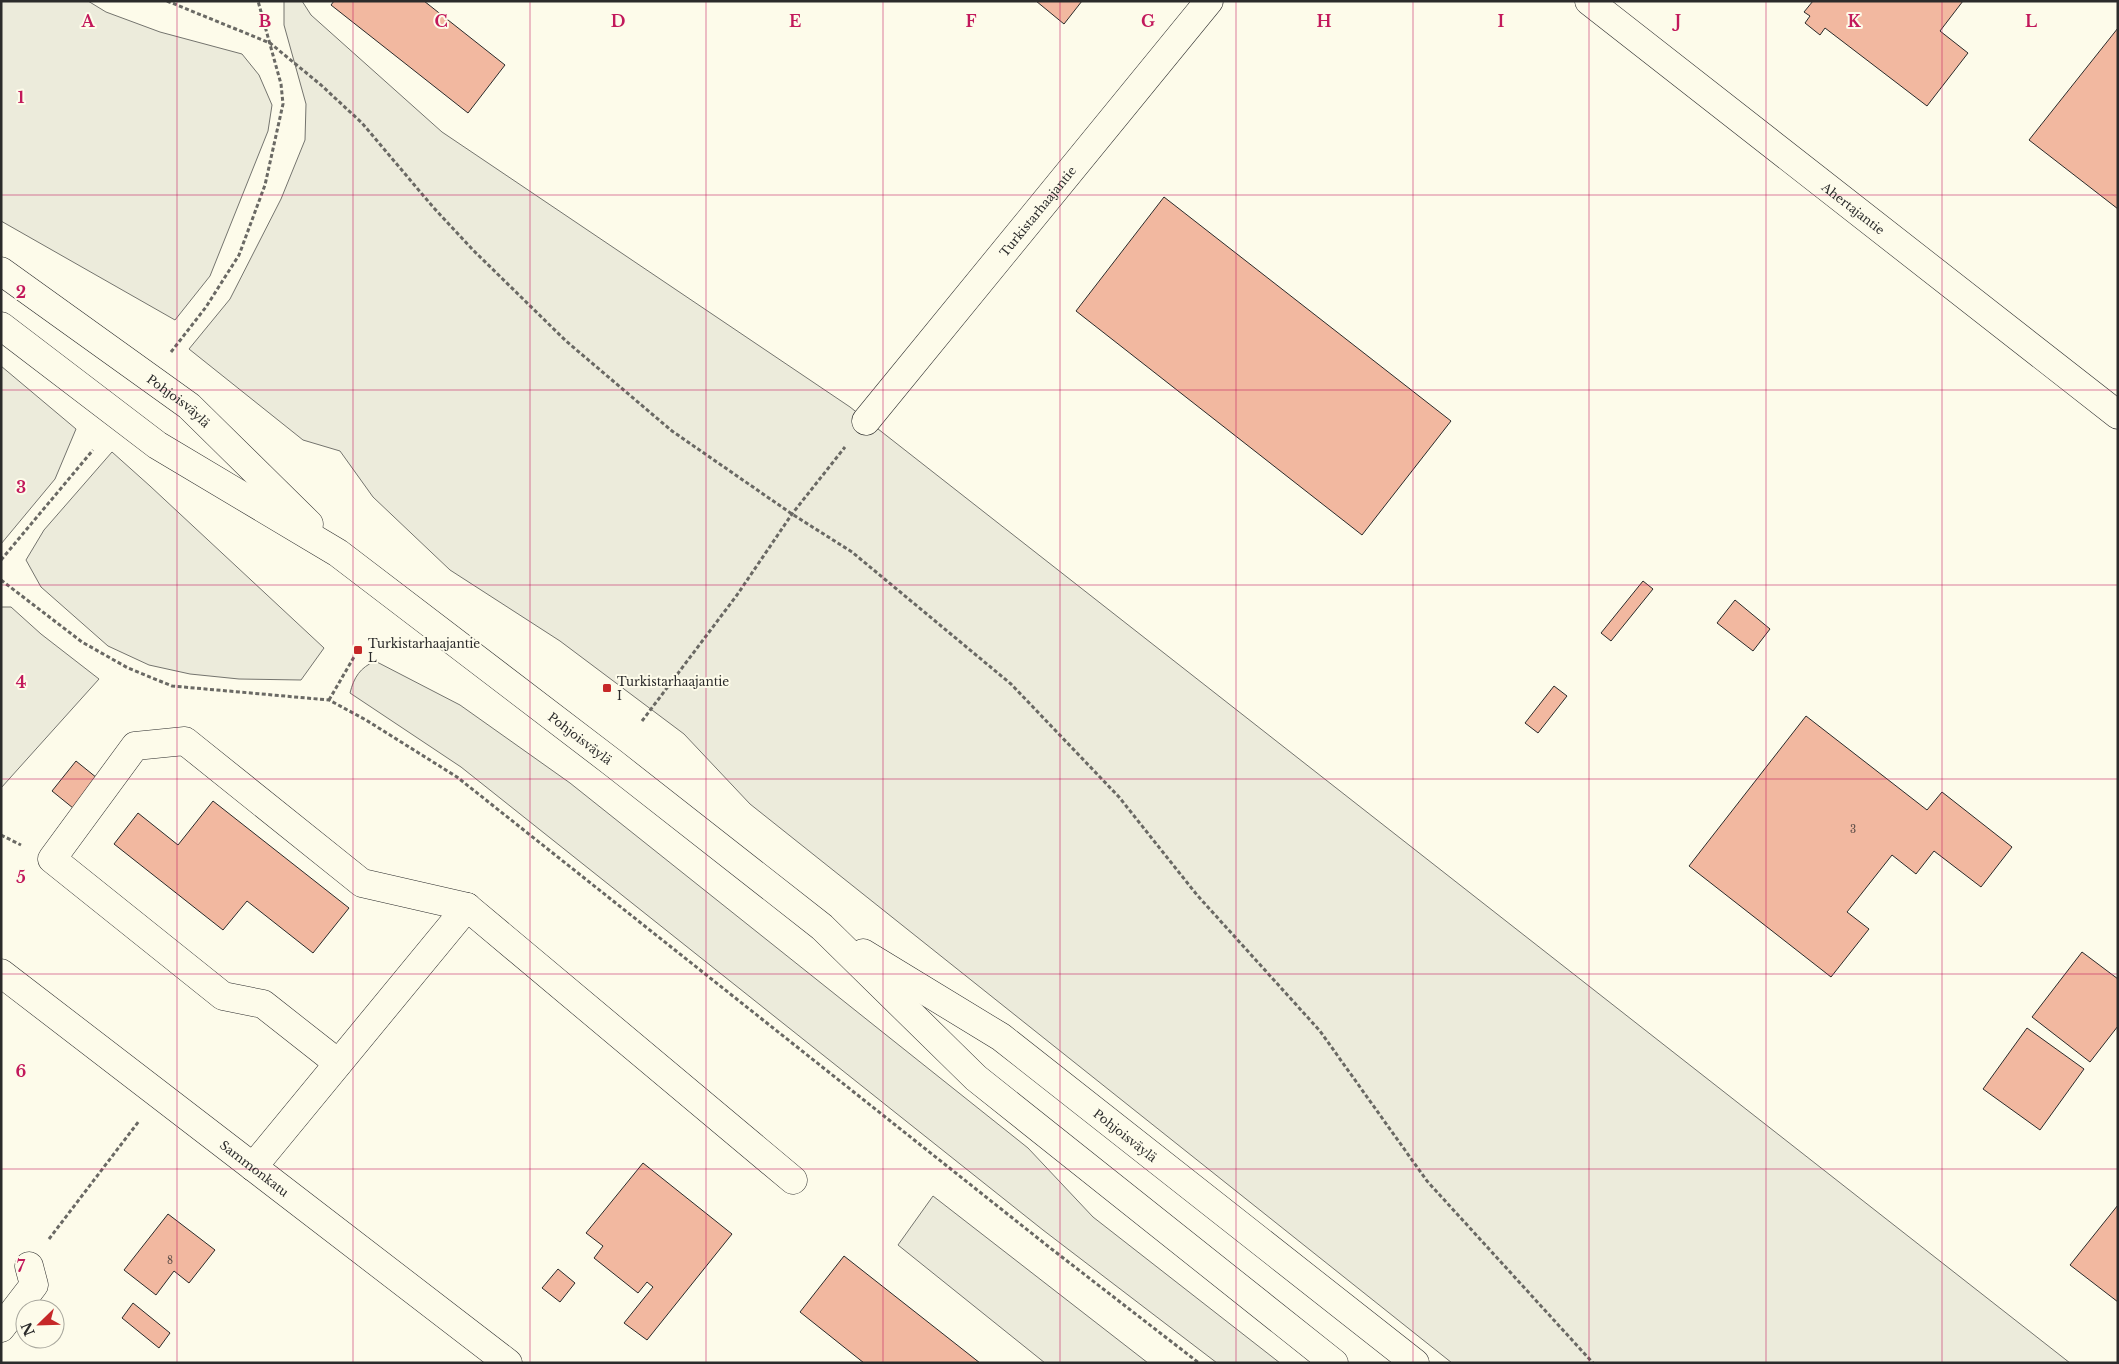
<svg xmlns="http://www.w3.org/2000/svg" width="2119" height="1364" viewBox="0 0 2119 1364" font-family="'Libre Baskerville',serif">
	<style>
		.green { fill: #ecebdb; stroke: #74746e }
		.building { fill: #f2b8a0; stroke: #2b2b2b }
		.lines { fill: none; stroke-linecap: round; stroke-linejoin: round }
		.minor-casing { stroke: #2b2b2b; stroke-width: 29 }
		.major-casing { stroke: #2b2b2b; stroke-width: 29 }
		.path { stroke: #6a6964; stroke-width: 3; stroke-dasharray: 4 2.5; stroke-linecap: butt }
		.minor { stroke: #fdfbea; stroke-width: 28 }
		.major { stroke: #fdfbea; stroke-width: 28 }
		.grid { fill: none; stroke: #c2185b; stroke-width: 1; stroke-opacity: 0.55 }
		.poi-dot { fill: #c62828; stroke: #fdfbea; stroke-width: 2 }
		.labels { text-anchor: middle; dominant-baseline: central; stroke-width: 4; stroke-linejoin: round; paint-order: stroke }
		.number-label { font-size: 10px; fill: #5d4e48 }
		.street-label { font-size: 12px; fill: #2b2b2b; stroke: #fdfbea }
		.poi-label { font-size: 12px; fill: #2b2b2b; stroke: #fdfbea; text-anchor: start }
		.grid-label { font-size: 16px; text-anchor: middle; font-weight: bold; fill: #c2185b; stroke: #fdfbea; stroke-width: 4; stroke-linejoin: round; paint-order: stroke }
	</style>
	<rect width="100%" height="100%" fill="#fdfbea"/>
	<g class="green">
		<path d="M1,1h87l18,11 54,20 82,22 17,21 13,30 -4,26 -58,145 -35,44 -174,-99z"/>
		<path d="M284,1h18l9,14 131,117 408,275 1220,956h-618l-702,-559 -66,-70 -124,-93 -110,-71 -77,-73 -33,-46 -37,-11 -114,-91 41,-50 51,-100 24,-59 1,-36 -22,-79z"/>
		<path d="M1,366l75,63 -21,50 -54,65z"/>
		<path d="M112,452l38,34 174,162 -23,32 -62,-1 -49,-5 -41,-9 -41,-19 -67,-59 -15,-27 18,-30z"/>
		<path d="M1,607h10l30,27 58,45 -98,109z"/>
		<path d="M375,661l85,44 110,78 458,365 65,69 187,146h-63l-174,-133 -582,-463 -111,-74c4,-16 10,-25 25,-32z"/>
		<path d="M933,1196l215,167h-103l-147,-118z"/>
	</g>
	<g class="building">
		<path d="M334,1h90l81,64 -37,48 -137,-108z"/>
		<path d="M1036,1h46l-18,23z"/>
		<path d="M1813,1h150l-23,30 28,22 -41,53 -102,-78 -5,7 -15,-12 5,-7 -6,-4z"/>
		<path d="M2118,28v181l-89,-69z"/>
		<path d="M1164,197l287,224 -89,114 -286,-224z"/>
		<path d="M1643,581l10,8 -42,52 -10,-8z"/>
		<path d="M1735,600l35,29 -17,22 -36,-28z"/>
		<path d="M1554,686l13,10 -29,37 -13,-10z"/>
		<path d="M1806,716l121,94 15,-18 70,55 -31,40 -47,-36 -18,23 -24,-19 -45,57 22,17 -38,48 -142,-111z"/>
		<path d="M76,761l21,17 -24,30 -21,-17z"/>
		<path d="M213,801l136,107 -36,45 -66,-52 -24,29 -109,-86 24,-31 40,32z"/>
		<path d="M2082,952l36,27v47l-28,36 -58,-45z"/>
		<path d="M2027,1028l57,41 -44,61 -57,-41z"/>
		<path d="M643,1163l89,71 -85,106 -23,-17 29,-36 -6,-5 -9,11 -44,-35 9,-12 -17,-13z"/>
		<path d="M2118,1205v97l-48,-37z"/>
		<path d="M168,1214l47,36 -26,33 -15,-12 -18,24 -32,-25z"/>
		<path d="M844,1256l136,107h-116l-64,-51z"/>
		<path d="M558,1269l17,14 -15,19 -18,-14z"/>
		<path d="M133,1303l37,30 -11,15 -37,-30z"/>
	</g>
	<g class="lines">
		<g class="minor-casing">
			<g id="minor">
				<path id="s1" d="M1589,1l529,414"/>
				<path id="s2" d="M866,421l343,-420"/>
				<path id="s3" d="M1,973l507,390"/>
				<path d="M338,1063l-75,-59 -40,-8 -171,-137 83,-113 50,-5 177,142 105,24"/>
				<path d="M253,1167l214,-260 326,273"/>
				<path d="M1,1328l33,-43 -5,-19"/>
			</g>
		</g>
		<g class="major-casing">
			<g id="major">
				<path id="s4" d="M1,271l188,135 120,118"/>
				<path id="s5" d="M1,326l156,119 181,108 275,210 209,164 154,151 358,285"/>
				<path id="s6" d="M863,953l138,84 414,326"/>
			</g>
		</g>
		<g class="path">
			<path d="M167,1l103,42 51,42 41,38 71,84 40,43 93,91 106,90 120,83 60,38 159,132 108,113 78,98 123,136 107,150 166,182"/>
			<path d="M171,352l35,-45 33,-52 26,-70 18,-81 -2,-20 -23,-83"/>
			<path d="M1,560l92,-110"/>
			<path d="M1,580l81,62 46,26 44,18 157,14 37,20 91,57 592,470 150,116"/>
			<path d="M329,700l29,-50"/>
			<path d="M642,721l95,-126 55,-81 53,-67"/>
			<path d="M1,835l20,10"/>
			<path d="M49,1239l90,-118"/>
		</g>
		<use href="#minor" class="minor"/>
		<use href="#major" class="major"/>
	</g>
	<path class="grid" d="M177,1v1362M353,1v1362M530,1v1362M706,1v1362M883,1v1362M1060,1v1362M1236,1v1362M1413,1v1362M1589,1v1362M1766,1v1362M1942,1v1362M1,195h2117M1,390h2117M1,585h2117M1,779h2117M1,974h2117M1,1169h2117"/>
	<g class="poi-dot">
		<rect x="353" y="645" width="10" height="10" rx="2.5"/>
		<rect x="602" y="683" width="10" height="10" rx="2.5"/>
	</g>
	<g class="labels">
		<g class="number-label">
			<text x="1853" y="829">3</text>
			<text x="170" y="1260">8</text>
		</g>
		<g class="street-label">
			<text stroke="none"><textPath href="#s1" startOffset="336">Ahertajantie</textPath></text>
			<text stroke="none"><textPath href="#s2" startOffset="271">Turkistarhaajantie</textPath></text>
			<text stroke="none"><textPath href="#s4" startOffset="220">Pohjoisväylä</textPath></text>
			<text stroke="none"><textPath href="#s5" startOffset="712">Pohjoisväylä</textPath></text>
			<text stroke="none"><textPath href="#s6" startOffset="320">Pohjoisväylä</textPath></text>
			<text stroke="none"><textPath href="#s3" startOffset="320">Sammonkatu</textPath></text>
		</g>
		<g class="poi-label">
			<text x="368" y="643">Turkistarhaajantie<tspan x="368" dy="14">L</tspan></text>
			<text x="617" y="681">Turkistarhaajantie<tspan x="617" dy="14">I</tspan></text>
		</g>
	</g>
	<g class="grid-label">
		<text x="88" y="27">A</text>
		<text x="265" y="27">B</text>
		<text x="441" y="27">C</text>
		<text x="618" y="27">D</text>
		<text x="795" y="27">E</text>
		<text x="971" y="27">F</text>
		<text x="1148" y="27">G</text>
		<text x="1324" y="27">H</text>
		<text x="1501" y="27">I</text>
		<text x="1678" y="27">J</text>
		<text x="1854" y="27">K</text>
		<text x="2031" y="27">L</text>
		<text x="21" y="103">1</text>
		<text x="21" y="298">2</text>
		<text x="21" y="493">3</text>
		<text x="21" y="688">4</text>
		<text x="21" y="883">5</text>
		<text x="21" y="1077">6</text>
		<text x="21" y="1272">7</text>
	</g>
	<rect width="2119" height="1364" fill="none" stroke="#2b2b2b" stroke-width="5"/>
	<g transform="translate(40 1324) rotate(247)"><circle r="24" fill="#fdfbea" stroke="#a9a89e"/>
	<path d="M0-4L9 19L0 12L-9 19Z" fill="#c62828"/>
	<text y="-8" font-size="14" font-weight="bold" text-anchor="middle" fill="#2b2b2b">N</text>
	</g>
</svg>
